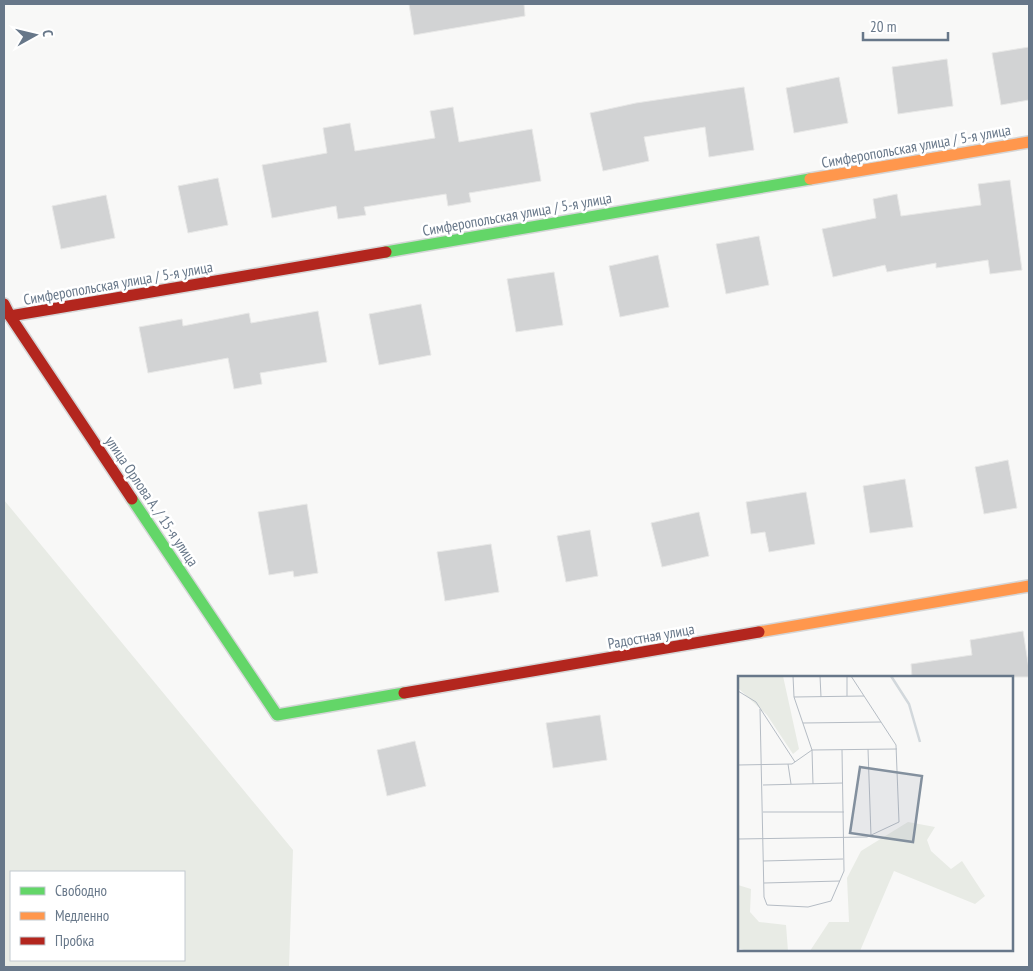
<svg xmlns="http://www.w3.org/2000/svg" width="1033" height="971" viewBox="0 0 1033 971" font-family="'PT Sans Narrow',sans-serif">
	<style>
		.green { fill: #e8ebe5; fill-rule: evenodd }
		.building { fill: #d2d3d4; stroke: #e8e8e7 }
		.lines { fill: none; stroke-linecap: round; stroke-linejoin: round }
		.fast-casing { stroke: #d5d6d7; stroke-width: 14 }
		.slow-casing { stroke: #d5d6d7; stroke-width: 14 }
		.jam-casing { stroke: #d5d6d7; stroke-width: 14 }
		.fast { stroke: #63d668; stroke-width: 11 }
		.slow { stroke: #ff974d; stroke-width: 11 }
		.jam { stroke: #b3261e; stroke-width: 11 }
		.labels { text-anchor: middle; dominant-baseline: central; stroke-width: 5; stroke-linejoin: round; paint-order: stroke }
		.street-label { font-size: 15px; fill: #677789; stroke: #fff }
		.inset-river { fill: none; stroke: #d2d8dc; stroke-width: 2.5 }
		.inset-road { fill: none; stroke: #b5bcc4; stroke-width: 1 }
		.view { fill: #83909e; fill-opacity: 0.15; stroke: #83909e; stroke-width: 2.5 }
		.inset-edge { fill: none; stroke: #677789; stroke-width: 2.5 }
	</style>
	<rect width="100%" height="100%" fill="#f8f8f7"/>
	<path class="green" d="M4,500l289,350 -4,117h-285zM11,872h173v88h-173z"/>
	<g class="building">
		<path d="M409,4h115l1,12 -111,19z"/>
		<path d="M1029,47v53l-28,5 -9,-52z"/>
		<path d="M947,59l6,47 -55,8 -6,-47z"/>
		<path d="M839,77l9,46 -54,10 -8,-45z"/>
		<path d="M744,87l10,63 -45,7 -4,-30 -61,10 5,24 -46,10 -13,-58 46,-10z"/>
		<path d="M453,107l6,35 73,-13 9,52 -72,12 2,9 -23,4 -2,-12 -82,13 2,8 -28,4 -2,-13 -64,12 -10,-53 65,-12 -4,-25 27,-5 5,28 80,-13 -5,-27z"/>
		<path d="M218,178l10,47 -40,8 -10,-47z"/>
		<path d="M1010,180l12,90 -32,4 -2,-14 -52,8v-5l-49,9 -2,-7 -52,12 -11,-48 54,-11 -3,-19 24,-5 4,22 80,-11 -3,-21z"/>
		<path d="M106,195l9,43 -54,11 -9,-43z"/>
		<path d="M759,236l10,49 -43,9 -10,-50z"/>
		<path d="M658,255l11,52 -49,10 -11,-51z"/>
		<path d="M554,272l9,53 -47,7 -9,-53z"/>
		<path d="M421,304l10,51 -52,10 -10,-51z"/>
		<path d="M318,311l9,51 -67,11 2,11 -28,5 -6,-31 -80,15 -9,-46 43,-8 1,7 66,-13 2,10z"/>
		<path d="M1008,460l9,48 -33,6 -9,-47z"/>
		<path d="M905,479l8,48 -43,6 -7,-47z"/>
		<path d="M806,492l9,52 -46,8 -4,-20 -14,2 -5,-32z"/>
		<path d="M307,504l11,69 -24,4 -1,-6 -24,4 -11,-63z"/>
		<path d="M699,512l10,44 -47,11 -11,-44z"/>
		<path d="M590,530l8,46 -32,6 -9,-46z"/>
		<path d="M491,544l8,48 -54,9 -8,-49z"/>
		<path d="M1023,631l6,38v8h-117l-1,-13 61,-9 -2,-15z"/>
		<path d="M600,715l7,45 -54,8 -7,-45z"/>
		<path d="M415,741l11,45 -39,10 -10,-46z"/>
	</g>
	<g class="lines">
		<g class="fast-casing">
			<g id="fast">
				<path d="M386,252l424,-73"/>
				<path d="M132,499l145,216 127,-22"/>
			</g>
		</g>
		<g class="slow-casing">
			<g id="slow">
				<path d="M810,179l219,-37"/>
				<path d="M759,632l270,-46"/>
			</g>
		</g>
		<g class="jam-casing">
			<g id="jam">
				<path d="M4,304l6,12 122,183"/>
				<path d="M10,316l376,-64"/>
				<path d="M404,693l355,-61"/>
			</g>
		</g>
		<use href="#fast" class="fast"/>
		<use href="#slow" class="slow"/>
		<use href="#jam" class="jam"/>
	</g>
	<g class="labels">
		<g class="street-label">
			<text transform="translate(916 146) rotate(-10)">Симферопольская улица / 5-я улица</text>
			<text transform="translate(517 214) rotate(-10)">Симферопольская улица / 5-я улица</text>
			<text transform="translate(118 283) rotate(-10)">Симферопольская улица / 5-я улица</text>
			<text transform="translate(152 501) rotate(56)">улица Орлова А. / 15-я улица</text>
			<text transform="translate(651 636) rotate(-10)">Радостная улица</text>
		</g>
	</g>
	<g transform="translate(738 676)">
		<rect width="275" height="275" fill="#f8f8f7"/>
		<path d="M0,0h45l16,73 -6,5 -26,-39 -29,-27zM170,146l27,5 -8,13 4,11 20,18 11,-8 23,35 -10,8 -81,-33 -34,80h-50l19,-29h20l-2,-44 14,-27zM0,209l13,4 -1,23 9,10 27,3 2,26h-41l-9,-3z" fill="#e8ebe5"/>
		<path class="inset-river" d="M153,0l18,28 11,38"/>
		<path class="inset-road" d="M55,0l1,21 18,53 1,34M82,0l1,21M109,0v20M0,15l18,11 39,60M56,21l70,-1M22,33l4,188 3,8 41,2 23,-6 13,-30 -2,-121M65,47l78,-1M130,73l3,87M50,88l3,20M0,89l54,-1 20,-14 85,-1M25,109l80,-2M25,136h81M0,163l129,-2 32,-15 -3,-77 -45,-69M25,185l80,-2M26,207l76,-2"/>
		<path class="view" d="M122,91l62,9 -9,66 -63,-9z"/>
		<rect width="275" height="275" class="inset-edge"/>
	</g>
	<rect width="1033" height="971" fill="none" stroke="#677789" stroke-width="10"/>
	<rect x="10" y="871" width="175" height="90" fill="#ffffff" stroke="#c2c9d0"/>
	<rect x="20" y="887" width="25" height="8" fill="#63d668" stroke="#c2c9d0"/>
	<text x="55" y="896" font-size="15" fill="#677789">Свободно</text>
	<rect x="20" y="912" width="25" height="8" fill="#ff974d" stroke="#c2c9d0"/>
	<text x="55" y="921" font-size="15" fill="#677789">Медленно</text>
	<rect x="20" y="937" width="25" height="8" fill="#b3261e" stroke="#c2c9d0"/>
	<text x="55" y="946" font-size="15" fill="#677789">Пробка</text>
	<g transform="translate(35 35) rotate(82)" stroke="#ffffff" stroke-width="4" paint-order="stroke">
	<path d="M0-4L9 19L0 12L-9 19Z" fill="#677789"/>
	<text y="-8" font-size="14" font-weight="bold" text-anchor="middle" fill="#677789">С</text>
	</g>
	<path d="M863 32v8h85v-8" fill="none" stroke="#677789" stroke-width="2.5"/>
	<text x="870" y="32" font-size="15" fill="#677789" stroke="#ffffff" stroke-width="4" paint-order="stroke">20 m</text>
</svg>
